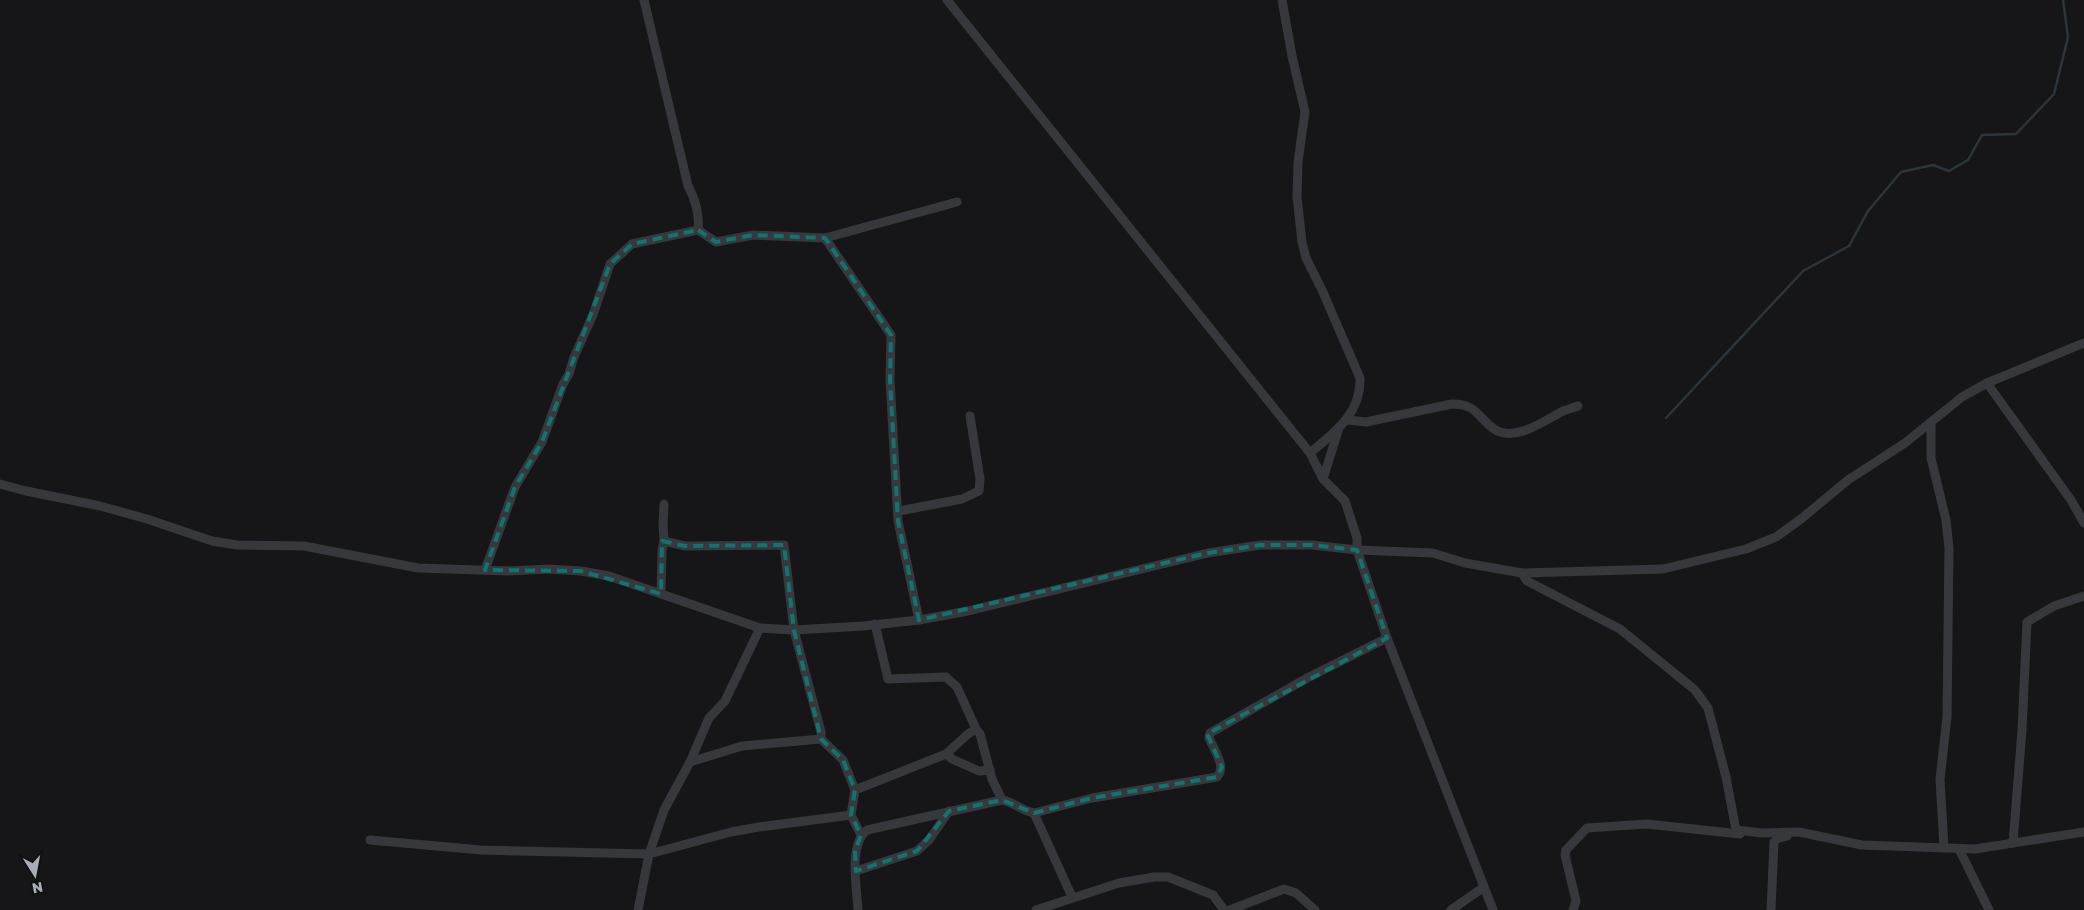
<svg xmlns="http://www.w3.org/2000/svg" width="2084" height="910" viewBox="0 0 2084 910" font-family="'Golos Text',sans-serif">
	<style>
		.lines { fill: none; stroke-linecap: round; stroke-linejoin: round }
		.stream { stroke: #2c353c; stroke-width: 2.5 }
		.minor { stroke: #37383d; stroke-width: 9 }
		.marked { fill: none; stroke: #0f766e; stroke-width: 4; stroke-dasharray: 10 6; stroke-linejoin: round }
	</style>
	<rect width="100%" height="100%" fill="#161618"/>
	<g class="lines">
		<path class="stream" d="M1666,418l137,-147 46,-25 19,-35 33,-39 32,-7 16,6 19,-11 14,-25 34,-1 38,-40 14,-57 -5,-37"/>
		<g class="minor">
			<path d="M644,0l44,186c7,12 12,30 10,44"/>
			<path d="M947,0l363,453 13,26 22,22 12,37v12l30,88 106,272"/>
			<path d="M1282,0l10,56 13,56 -7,50 -1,35 5,45 4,16 16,32 38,88c1,36 -25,54 -50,75"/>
			<path d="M825,238l66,97 -1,45 8,141 21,99"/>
			<path d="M1987,383l84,117 13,23"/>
			<path d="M1348,420l18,2 86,-18c25,0 25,13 42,25 21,14 51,-9 69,-18 5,-2 10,-3 15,-5"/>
			<path d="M1931,422v36l15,62 3,28 -2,169 -7,62 4,69"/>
			<path d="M1323,479l16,-51"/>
			<path d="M0,484l26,7 74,15 47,13 65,22 25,4 67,1 114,22 91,3 40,-2 32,2 28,5 151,52 34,2 69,-4 56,-6 49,-9 240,-58 52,-8h52l45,5 76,3 32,10 57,10 141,-4 83,-20 30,-12 25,-18 47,-39 57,-37 57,-46 25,-14 97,-40"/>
			<path d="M899,511l63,-12 17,-8 1,-12 -10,-63"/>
			<path d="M664,541l21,5 99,-1 10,85 27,102v7l22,21 12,30 -4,25 10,20"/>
			<path d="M485,570l30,-83 27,-45 21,-58 6,-10 5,-17 19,-42 17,-51 22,-20 66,-14 18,12 37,-7 72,3 132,-36"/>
			<path d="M1522,573l5,8 93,48 75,61 13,18 18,69 10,53 26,3 37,-1 63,13 113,4 109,-17"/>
			<path d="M661,594l1,-44 2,-9 -1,-16 1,-21"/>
			<path d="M875,624l13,55 58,-2 11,10 19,42 4,5 12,45 10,21"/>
			<path d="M946,754l6,5 27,12 11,-1"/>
			<path d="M690,762l52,-16 79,-7"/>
			<path d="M855,790l91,-36 22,-20 8,-5"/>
			<path d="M1034,813l38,84"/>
			<path d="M370,840l111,10 168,4 82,-22 28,-5 92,-12"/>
			<path d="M2013,843l9,-113 5,-108 27,-16 30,-10"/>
			<path d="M1959,849l30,61"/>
			<path d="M856,871l61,-20 12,-11 20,-29"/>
			<path d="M638,910l11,-56 15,-44 26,-48 19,-44 16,-17 35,-73"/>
			<path d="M858,910c-1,-22 -10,-65 9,-80l135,-30c12,2 20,11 32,13l58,-15 125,-21c10,-10 -3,-27 -8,-39l1,-5 99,-56 78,-39"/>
			<path d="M1036,910l83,-27 35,-6h14l45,18 11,15"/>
			<path d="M1230,910l54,-21 12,4 19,17"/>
			<path d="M1451,910l33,-23"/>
			<path d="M1573,910l3,-9 -11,-46 1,-5 21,-22 60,-4 93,10"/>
			<path d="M1771,910l3,-68 4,-4 9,-2"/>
		</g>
	</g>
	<path class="marked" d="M698,230l18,12 37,-7 72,3 66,97 -1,45 8,141 21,99 289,-67 52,-8h52l45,5 30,88 -180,96 15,33 -5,10 -125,21 -58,15 -32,-13 -53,11 -32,40 -61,20 -1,-20 6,-16 -10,-20 4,-25 -12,-30 -22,-21 -27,-109 -10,-85 -99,1 -23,-5 -1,53 -80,-23 -96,-1 30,-83 27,-45 68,-178 22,-20z"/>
	<g transform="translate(35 875) rotate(169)" stroke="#111113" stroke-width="4" paint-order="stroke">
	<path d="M0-4L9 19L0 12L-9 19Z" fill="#a8adb8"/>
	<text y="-8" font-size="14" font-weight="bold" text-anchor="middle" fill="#a8adb8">N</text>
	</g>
</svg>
